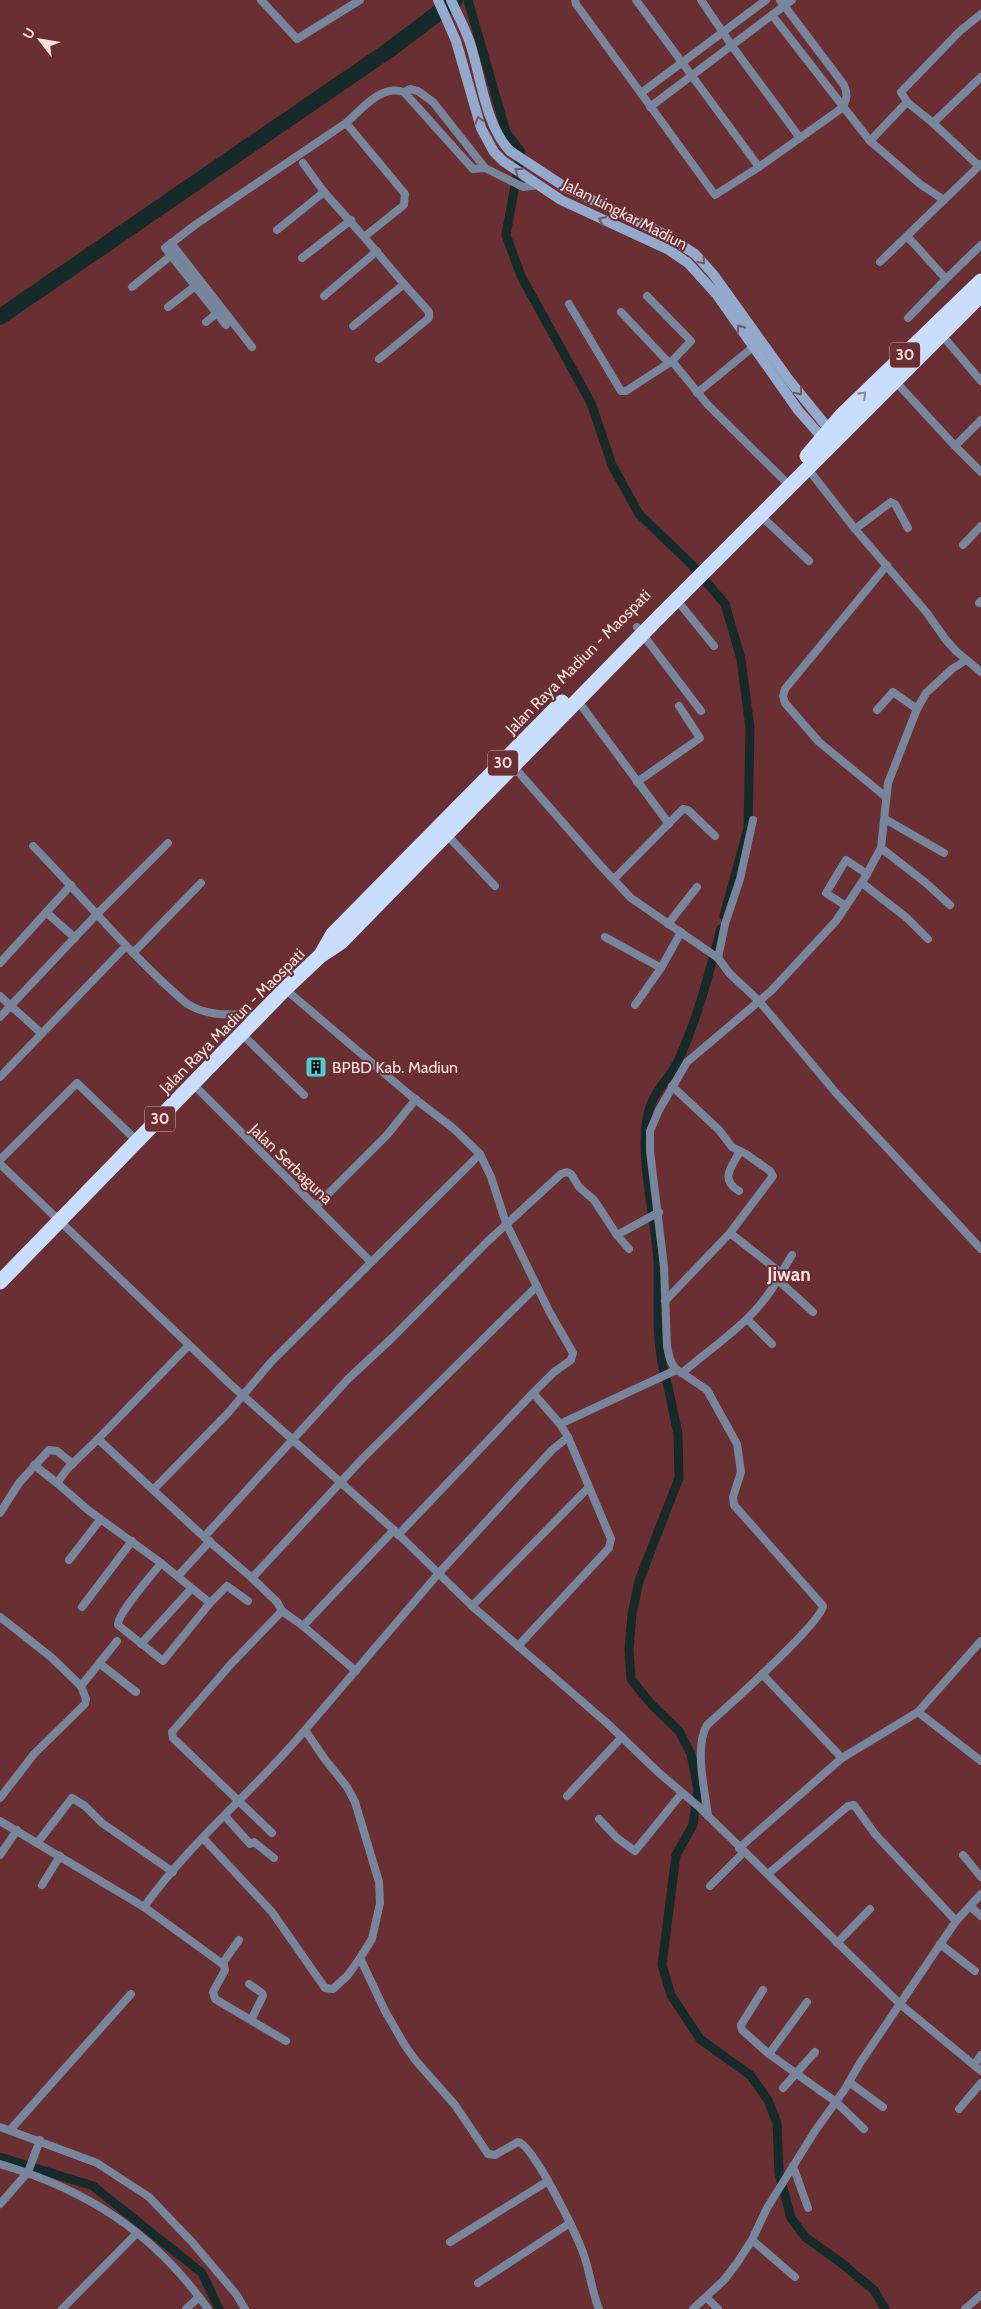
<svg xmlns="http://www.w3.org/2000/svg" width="981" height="2309" viewBox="0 0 981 2309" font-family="Cabin,sans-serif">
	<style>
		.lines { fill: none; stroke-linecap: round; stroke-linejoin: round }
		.canal { stroke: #172a2a; stroke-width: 9 }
		.river { stroke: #172a2a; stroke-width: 16 }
		.street { stroke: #77869c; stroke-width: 8 }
		.secondary { stroke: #93aacd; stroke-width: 10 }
		.highway { stroke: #c9defe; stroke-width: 15 }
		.oneway { stroke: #765460 }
		.oneway2 { stroke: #957e8e }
		.labels { text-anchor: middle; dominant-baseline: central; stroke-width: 4; stroke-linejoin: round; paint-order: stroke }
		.shield { fill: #6a2f32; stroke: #d2abac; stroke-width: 1 }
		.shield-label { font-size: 15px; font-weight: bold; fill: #ffe0e0 }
		.street-label { font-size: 16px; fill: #ffe0e0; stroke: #6a2f32 }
		.poi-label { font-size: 16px; fill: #ffe0e0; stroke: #6a2f32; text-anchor: start }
		.quarter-label { font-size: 19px; font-weight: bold; fill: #ffe0e0; stroke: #6a2f32 }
	</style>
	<rect width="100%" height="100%" fill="#6a2f32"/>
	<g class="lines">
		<g class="canal">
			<path d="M468,0l38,132 15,20 -15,83 15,41 70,127 21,62 27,49 53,51 33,39 16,55 9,69 -2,100 -24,88"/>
			<path d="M664,1372c-9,-37 -5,-73 -6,-110 -2,-44 -23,-118 -7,-158 6,-16 21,-29 28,-45 19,-42 30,-86 42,-130"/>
			<path d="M667,1382l11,52 1,44 -40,103 -7,33 -3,36 2,29 20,25 28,27 12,23 7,35 -5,36 -17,30 -14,110 9,30 29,44 50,36 18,25 9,23 2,50 12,45 14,19 35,25 34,28 11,19"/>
			<path d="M0,2157l93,29 109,87 17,36"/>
		</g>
		<path class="river" d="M0,317l389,-267 66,-50"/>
		<g class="street">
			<path d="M261,0l36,39 63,-39"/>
			<path d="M575,0l1,4 139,191 44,-28 83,-59c5,-8 6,-14 2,-23l-64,-85"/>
			<path d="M636,0l123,167"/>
			<path d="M701,0l31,46 68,92"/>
			<path d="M772,15l98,126 50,43 24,16"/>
			<path d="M404,92l6,-3 8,2 15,11 52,66 38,19 16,-2"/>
			<path d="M641,93l125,-93"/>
			<path d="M650,107l142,-107"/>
			<path d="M933,123l48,-46"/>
			<path d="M870,141l37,-39"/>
			<path d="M303,163l21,29 40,45"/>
			<path d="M979,166l-46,-43 -26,-21 -6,-10 59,-61 21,-17"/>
			<path d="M277,230l47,-38"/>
			<path d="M907,236l39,43 35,-34"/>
			<path d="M171,243l81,104"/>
			<path d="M302,258l49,-38"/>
			<path d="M880,262l101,-98"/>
			<path d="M132,287l41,-33"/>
			<path d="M324,296l53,-45"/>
			<path d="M647,296l44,45 -19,20"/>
			<path d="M569,304l52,87h5l46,-30 35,43 78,77"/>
			<path d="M168,307l30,-23"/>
			<path d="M621,312l48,51"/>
			<path d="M908,318l38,-39"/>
			<path d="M206,322l10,-8"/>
			<path d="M226,325l-61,-77 30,-23 151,-102"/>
			<path d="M353,326l51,-42 -40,-47 40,-32 1,-11 -59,-71c16,-14 35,-39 58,-31l69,77 12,-1"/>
			<path d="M942,335l39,46"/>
			<path d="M379,359l50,-41v-6l-25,-28"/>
			<path d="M895,381l60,65 26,26"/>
			<path d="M697,393l56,-46"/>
			<path d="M955,446l26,-26"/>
			<path d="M808,469l47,60 72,84 19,27 10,11 25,21"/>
			<path d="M761,516l48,45"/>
			<path d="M855,529l36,-27 4,2 13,24"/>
			<path d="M963,545l18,-19"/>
			<path d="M676,599l38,47"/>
			<path d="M979,603l2,-2"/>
			<path d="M637,627l64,84"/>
			<path d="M578,701l91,123"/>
			<path d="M877,710l16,-18 24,17"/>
			<path d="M514,767l86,98 31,33 87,60 12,16 29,27 77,92 145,156"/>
			<path d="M637,782l63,-44 -21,-32"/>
			<path d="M886,797l-67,-55 -34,-39 -2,-7 2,-7 102,-124"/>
			<path d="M885,819l59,34"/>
			<path d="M447,835l48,51"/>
			<path d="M33,846c51,52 97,109 153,157 22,15 47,11 73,11"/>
			<path d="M881,848l45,35 24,22"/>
			<path d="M614,879l69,-70 5,1 27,26"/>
			<path d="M862,883l45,35 21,21"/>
			<path d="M846,906l-20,-13 20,-33 21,14"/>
			<path d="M46,912l29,26"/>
			<path d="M668,924l29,-37"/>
			<path d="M605,937l56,31"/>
			<path d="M133,953l68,-70"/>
			<path d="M718,958l7,-34 15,-45 13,-59"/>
			<path d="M0,963l71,-78"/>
			<path d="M285,989l126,107 42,32 27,26 11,23 15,46 43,88 24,42 -2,7 -17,12 -21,21 -135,142"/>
			<path d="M0,996l41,37"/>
			<path d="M635,1005l26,-37 20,-36"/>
			<path d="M0,1017l97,-103 71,-71"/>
			<path d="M242,1034l62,61"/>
			<path d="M0,1077l126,-131"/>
			<path d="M193,1084l178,178"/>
			<path d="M0,1160l77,-77 61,59"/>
			<path d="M0,1164l230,220 164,146 78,76 136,118 50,48 41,35 201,197 81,67"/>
			<path d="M739,1191c-20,-12 -7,-24 1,-40"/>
			<path d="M316,1206l71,-71 29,-36"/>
			<path d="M730,1233l51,40 11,-18"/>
			<path d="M617,1235l12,14"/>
			<path d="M781,1273c-21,44 -63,69 -99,100 -11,-5 -13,-16 -15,-27l-3,-79 -14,-116v-20l9,-21 28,-48 84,-71 65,-70 28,-42 17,-31 7,-65 29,-74 9,-16 26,-24 14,-9"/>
			<path d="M778,1280l35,32"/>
			<path d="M665,1301l65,-68 43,-57 -3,-5 -24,-17 -14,-7 -13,-17 -47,-44"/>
			<path d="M748,1320l24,24"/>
			<path d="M682,1373l25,17 30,54 4,28 -8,25 1,8 89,101c-2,17 -97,102 -116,119 -13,22 -2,66 1,91"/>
			<path d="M560,1424l116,-54"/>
			<path d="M568,1437l-16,13 -114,124 -133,156 19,28 23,29 8,15 24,80 1,21 -8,36 -12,19 25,53 19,33 12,17 39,44 33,49 7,1 23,-13c15,2 57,90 64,108 8,19 9,40 17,59"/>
			<path d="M98,1439l91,-94"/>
			<path d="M34,1465l23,18"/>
			<path d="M153,1490l75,-77 44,-52 208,-207"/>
			<path d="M0,1513l19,-30 30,-33 8,1 16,13"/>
			<path d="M204,1537l144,-158 45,-42 94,-95 74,-68 6,-2 4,2 8,13 15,13 23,35 42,-23"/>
			<path d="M69,1560l31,-40"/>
			<path d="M161,1563l49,40 17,-17 21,15"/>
			<path d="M178,1576l32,-35"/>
			<path d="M252,1578l111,-120 174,-172"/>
			<path d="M210,1603l-47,58 -45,-36c-1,-11 35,-51 43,-62l-73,-53 -31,-27 11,-15 30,-29 106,98 48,41 25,24 5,9 21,15 53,45"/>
			<path d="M472,1606l116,-118"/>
			<path d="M82,1607l50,-66"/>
			<path d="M0,1617l51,40 30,29"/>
			<path d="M303,1626l91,-96"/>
			<path d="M141,1644l50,-55"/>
			<path d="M518,1646l91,-98 2,-9 -43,-102 -8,-13 -27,-31"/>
			<path d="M99,1663l37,29"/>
			<path d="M762,1674l80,84"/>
			<path d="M918,1712l63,49"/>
			<path d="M567,1796l55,-59"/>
			<path d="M0,1798l34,-44 51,-50 1,-5 -5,-13 36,-45"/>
			<path d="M225,1816l25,28 4,-2 20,16"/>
			<path d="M599,1819l18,19 18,13 47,-58"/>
			<path d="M0,1821l144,86c46,-65 110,-116 161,-177"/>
			<path d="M272,1833l-99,-95 -1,-6 59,-68 51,-53"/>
			<path d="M203,1838l69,74 53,76 8,1 15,-14 12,-17"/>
			<path d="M38,1842l34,-44 13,8 17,17 71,49"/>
			<path d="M739,1848l103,-90 76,-46 63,-71"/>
			<path d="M0,1855l17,-25"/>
			<path d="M963,1855l18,22"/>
			<path d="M768,1874l80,-68 6,-1 21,29 81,87"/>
			<path d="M42,1885l18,-29"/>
			<path d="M710,1886l34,-34"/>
			<path d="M970,1906l11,10"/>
			<path d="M144,1907l80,58 1,5 -12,22 2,7 71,42"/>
			<path d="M837,1943l33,-34"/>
			<path d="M940,1944l35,27"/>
			<path d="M222,1964l17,-24"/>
			<path d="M249,1984l13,9 1,3 -12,24"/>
			<path d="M763,1990l-22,35 1,5 27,24 67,48 28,27"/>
			<path d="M769,2054l38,-52"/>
			<path d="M974,2065l7,-10"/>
			<path d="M849,2082l34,25"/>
			<path d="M783,2088l32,-36"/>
			<path d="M959,2109l22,-26"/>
			<path d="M0,2127l97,36 52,34 43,45 44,52 9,15"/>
			<path d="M11,2129l120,-135"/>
			<path d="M0,2164c88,26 154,69 208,145"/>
			<path d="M793,2166l15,42"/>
			<path d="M0,2204l28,-32 12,-32"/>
			<path d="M752,2240l43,37"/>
			<path d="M450,2242l98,-61"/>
			<path d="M478,2283l92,-60"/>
			<path d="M706,2297l12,12"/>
			<path d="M62,2309l75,-76"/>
			<path d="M186,2309l13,-12"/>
			<path d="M693,2309l31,-29 13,-17 15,-23 15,-32 48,-77 30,-42 15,-26 96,-142 25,-27"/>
			<path d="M965,2309l16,-14"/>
		</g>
		<g class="secondary">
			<path d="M438,0l18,41 25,87 13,24 9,9 58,39 108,50 19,13 29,32 81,115 28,32"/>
			<path d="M451,0c6,14 14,28 19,43 11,33 15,82 40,108l55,36 101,48 29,19 18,20 76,106 43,53"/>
		</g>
		<g class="highway">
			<path d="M807,456l34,-40 140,-135"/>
			<path d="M322,953l11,-19 229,-232"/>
			<path d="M0,1282l285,-293 35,-33 21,-14 320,-327 320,-320"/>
		</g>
	</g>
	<defs><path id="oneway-chevron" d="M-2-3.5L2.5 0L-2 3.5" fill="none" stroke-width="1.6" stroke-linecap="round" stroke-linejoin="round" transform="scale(1.25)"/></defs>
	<g class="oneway">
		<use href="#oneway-chevron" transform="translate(479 120) rotate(-106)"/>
		<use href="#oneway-chevron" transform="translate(518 171) rotate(-146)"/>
		<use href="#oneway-chevron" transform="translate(602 220) rotate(-155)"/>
		<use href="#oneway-chevron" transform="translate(702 261) rotate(48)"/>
		<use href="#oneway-chevron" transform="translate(740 328) rotate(-125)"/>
		<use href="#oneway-chevron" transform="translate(799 392) rotate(53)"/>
	</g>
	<use class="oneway2" href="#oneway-chevron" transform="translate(863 395) rotate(-44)"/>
	<defs>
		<g id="building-square" transform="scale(1.125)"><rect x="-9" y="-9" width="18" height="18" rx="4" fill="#51ccd1" stroke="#6a2f32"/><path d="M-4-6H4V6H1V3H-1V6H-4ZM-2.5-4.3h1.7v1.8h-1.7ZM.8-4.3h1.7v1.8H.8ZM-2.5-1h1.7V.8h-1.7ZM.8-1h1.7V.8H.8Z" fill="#111"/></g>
	</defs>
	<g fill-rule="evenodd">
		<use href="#building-square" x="316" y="1067"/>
	</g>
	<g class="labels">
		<g class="shield">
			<rect x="890" y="342.5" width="30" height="25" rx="4"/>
			<rect x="488" y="750.5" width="30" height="25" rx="4"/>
			<rect x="145" y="1106.5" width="30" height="25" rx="4"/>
		</g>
		<g class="shield-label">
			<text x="905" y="355">30</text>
			<text x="503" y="763">30</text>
			<text x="160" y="1119">30</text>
		</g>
		<g class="street-label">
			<text transform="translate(625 214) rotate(27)">Jalan Lingkar Madiun</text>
			<text transform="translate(578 662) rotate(-45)">Jalan Raya Madiun - Maospati</text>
			<text transform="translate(232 1021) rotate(-45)">Jalan Raya Madiun - Maospati</text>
			<text transform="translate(291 1164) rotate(44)">Jalan Serbaguna</text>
		</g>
		<g class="poi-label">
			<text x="332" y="1067">BPBD Kab. Madiun</text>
		</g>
		<g class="quarter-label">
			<text x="789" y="1274">Jiwan</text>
		</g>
	</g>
	<g transform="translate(40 40) rotate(301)" stroke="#6a2f32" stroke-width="4" paint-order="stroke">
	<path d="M0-4L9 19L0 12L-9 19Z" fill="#ffe0e0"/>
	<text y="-8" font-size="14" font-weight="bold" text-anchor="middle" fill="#ffe0e0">U</text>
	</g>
</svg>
